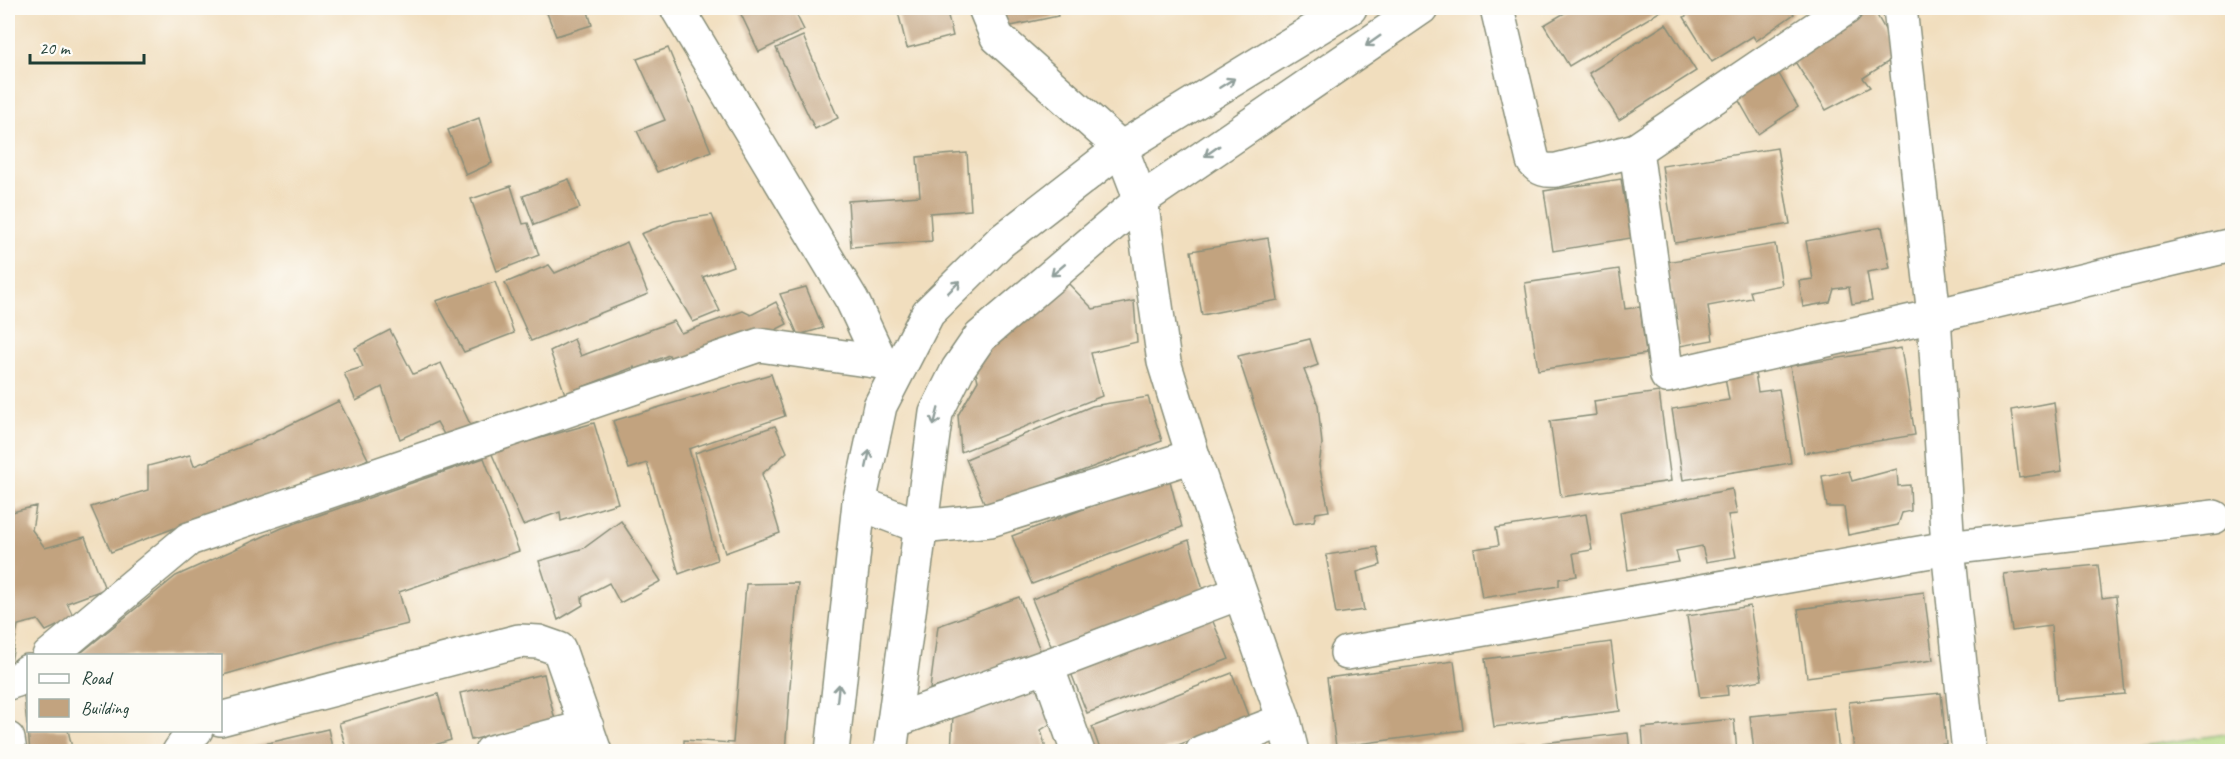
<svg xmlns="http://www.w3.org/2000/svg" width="2240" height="759" viewBox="0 0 2240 759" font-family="Caveat,sans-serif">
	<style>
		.green { fill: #b2d881; stroke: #688a5a; stroke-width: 1.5 }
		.building { fill: #c2a37f }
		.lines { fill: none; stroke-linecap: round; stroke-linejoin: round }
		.minor-casing { stroke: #888e79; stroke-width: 36 }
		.tertiary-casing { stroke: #888e79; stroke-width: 36 }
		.minor { stroke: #fff; stroke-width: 33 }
		.tertiary { stroke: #fff; stroke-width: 33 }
		.oneway { stroke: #8f9e9a }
	</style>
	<rect width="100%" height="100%" fill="#fdfcf7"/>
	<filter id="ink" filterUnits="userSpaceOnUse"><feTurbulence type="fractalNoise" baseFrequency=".0167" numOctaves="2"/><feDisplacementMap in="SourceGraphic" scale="12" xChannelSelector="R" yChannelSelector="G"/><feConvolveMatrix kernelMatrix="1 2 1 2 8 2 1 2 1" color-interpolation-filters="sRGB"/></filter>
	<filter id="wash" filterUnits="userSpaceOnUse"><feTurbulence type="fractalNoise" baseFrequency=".008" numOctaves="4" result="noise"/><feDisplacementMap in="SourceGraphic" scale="24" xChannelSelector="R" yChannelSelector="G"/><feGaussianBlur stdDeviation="1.35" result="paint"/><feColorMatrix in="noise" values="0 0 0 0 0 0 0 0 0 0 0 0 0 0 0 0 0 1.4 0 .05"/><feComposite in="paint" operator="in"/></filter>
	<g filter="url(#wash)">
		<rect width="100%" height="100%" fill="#f1debe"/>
		<path class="green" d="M2232,733v18h-126z"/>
		<g id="blocks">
			<g class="building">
				<path d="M545,8h42l5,17 -36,11z"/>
				<path d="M738,8h55l11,22 -45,22z"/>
				<path d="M897,8h49l7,28 -46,12z"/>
				<path d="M1002,8h54l2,8 -52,11z"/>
				<path d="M1573,8h93l-97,58 -25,-41z"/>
				<path d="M1699,8h91l4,6 -38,27 -3,-5 -41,26 -28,-45z"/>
				<path d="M1861,8h12l26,47 -36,23 7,9 -44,23 -36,-56z"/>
				<path d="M1666,24l30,47 -77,49 -30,-47z"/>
				<path d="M803,36l35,82 -23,11 -39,-81z"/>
				<path d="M668,48l43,103 -54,21 -20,-41 28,-11 -28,-61z"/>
				<path d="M1775,67l23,40 -40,27 -24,-42z"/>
				<path d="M479,118l13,45 -26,12 -18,-45z"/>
				<path d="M1777,148l13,76 -115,19 -13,-77z"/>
				<path d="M967,153l4,57 -41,3 2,28 -81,6 -3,-46 72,-5 -3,-39z"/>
				<path d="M569,179l11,29 -46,17 -11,-29z"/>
				<path d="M1621,179l10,59 -78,13 -9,-60z"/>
				<path d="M511,186l12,38 5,-1 11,32 -42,16 -26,-72z"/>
				<path d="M712,215l21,51 -30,11 17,34 -27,11 -52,-88 33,-13z"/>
				<path d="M1882,227l8,41 -23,4 5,29 -20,3 -3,-17 -15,2 -4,13 -27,5 -4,-26 14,-2 -7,-38z"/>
				<path d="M1268,238l10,62 -76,15 -11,-64z"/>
				<path d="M627,242l21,52 -117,47 -26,-58 44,-18 6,8z"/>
				<path d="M1775,244l7,41 -32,6 2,7 -44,8 5,34 -33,6 -14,-84z"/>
				<path d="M1619,269l6,40 15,-2 6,47 -108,16 -13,-87z"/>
				<path d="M1065,280l28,29 41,-8 3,41 -46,11 11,43 -141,56 -3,-37 20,-34 -5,-22z"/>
				<path d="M495,282l19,51 -50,19 -28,-51z"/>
				<path d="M806,287l17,41 -25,7 -18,-41z"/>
				<path d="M776,302l11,22 -39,20 -74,20 -5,-9 -18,7 3,12 -15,4 -5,-11 -69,27 -15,-43 24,-12 7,17 93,-35 7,12 62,-22 8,4z"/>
				<path d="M390,330l23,44 28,-11 31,65 -26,10 -9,-16 -37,17 -18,-52 -26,14 -12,-28 19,-6 -8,-19z"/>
				<path d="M1310,339l8,26 -14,5 14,35 4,39 -3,21 10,46 -13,2 -2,8 -21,3 -55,-168z"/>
				<path d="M1901,348l14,87 -111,18 -14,-87z"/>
				<path d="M1755,373l3,19 21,-3 12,74 -108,17 -11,-71 57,-9 -4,-23z"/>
				<path d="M771,374l14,42 -96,33 28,111 -38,14 -32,-111 -18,6 -16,-48z"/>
				<path d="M1659,392l12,89 -110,16 -11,-76 46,-6 -2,-14z"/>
				<path d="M1148,397l14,44 -176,66 -20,-48 126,-53z"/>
				<path d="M339,401l29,58 -55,29 -5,-7 -75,25 -122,46 -20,-45 57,-17v-24l42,-11 4,11 64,-26z"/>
				<path d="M2054,402l8,69 -43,7 -8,-68z"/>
				<path d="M594,423l24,80 -57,18 -1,-9 -37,13 -32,-73z"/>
				<path d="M775,426l12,26 -25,22 18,59 -55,20 -30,-100z"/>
				<path d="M484,458l35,93 -120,41 9,32 -65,16 -123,36v-20h-143l99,-80 106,-48z"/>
				<path d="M1897,469l1,17 12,-1 1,26 -9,2 -4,12 -50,10 -4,-28h-17l-5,-31 27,-5 3,10z"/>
				<path d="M1169,477l13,50 -150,57 -20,-48z"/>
				<path d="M1732,489l5,25 -9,1 8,42 -30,5 -4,-16 -26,5 3,11 -51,8 -8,-58z"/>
				<path d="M36,506l-4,24 13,18 40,-11 20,52 -38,14 7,15 -28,13 -8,-11 -20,5 -8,42 -2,1v-155z"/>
				<path d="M1586,514l6,36 -19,3 4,23 -18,3v7l-77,12 -8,-49 25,-4 -3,-17z"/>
				<path d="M621,521l40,60 -41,22 -11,-20 -27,14 1,8 -25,15 -19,-59 45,-13z"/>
				<path d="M1189,540l14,50 -151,58 -20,-49z"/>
				<path d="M1377,547l4,18 -24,7 7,38 -28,4 -10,-59z"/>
				<path d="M2098,565l4,33 14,-2 9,98 -68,6 -6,-74 -39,5 -8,-57z"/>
				<path d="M798,583l-13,169h-101v-12l49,3 13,-159z"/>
				<path d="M1924,592l9,68 -126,17 -9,-68z"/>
				<path d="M1019,597l23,58 -112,34 8,-63z"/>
				<path d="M1750,606l12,74 -35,6 1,9 -28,3 -13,-82z"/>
				<path d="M1211,617l18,42 -142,54 -18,-45z"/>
				<path d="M1611,642l9,69 -126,16 -9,-68z"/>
				<path d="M1454,661l9,69 -127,17 -9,-69z"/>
				<path d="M1232,673l17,45 -89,34h-59l-9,-25z"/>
				<path d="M544,674l11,46 -84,20 -11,-47z"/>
				<path d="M1037,681l19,39 -15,10 5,19 -9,3h-86l2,-37z"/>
				<path d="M28,693v32h-1l-3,-29z"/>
				<path d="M1941,693l5,51 -92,8 -5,-50z"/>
				<path d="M438,694l13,46 -39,12h-65l-8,-29z"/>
				<path d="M1834,708l5,44h-85l-4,-36z"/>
				<path d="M1734,719l3,33h-93l-2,-24z"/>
				<path d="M328,729l5,23h-89l-1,-3z"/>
				<path d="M28,730h40l5,22h-43z"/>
				<path d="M1628,733l2,19h-86l-1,-9z"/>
				<path d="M1528,745l1,7h-39v-2z"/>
			</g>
		</g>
	</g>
	<g filter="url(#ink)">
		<use href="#blocks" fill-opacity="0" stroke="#888e79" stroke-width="1.5"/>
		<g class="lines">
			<g class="minor-casing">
				<g id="minor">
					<path d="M677,8l175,292 29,62"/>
					<path d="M985,8l12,29 124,111 20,52 23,162 29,94 91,264 8,32"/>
					<path d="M1497,8l36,153c7,9 13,10 24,9l79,-20"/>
					<path d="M1846,8l-210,142 31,226 267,-60 298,-71"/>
					<path d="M1900,8l34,308 14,232 21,204"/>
					<path d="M859,503l62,24 69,-7 203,-64"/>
					<path d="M1347,653l601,-105 266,-31"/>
					<path d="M49,656l140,-117 570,-194 122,17 19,5"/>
					<path d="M1047,666l31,86"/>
					<path d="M8,683l9,-3 11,-9"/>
					<path d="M220,719l299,-78 20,1 20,7 36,103"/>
					<path d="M894,721l153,-55 192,-73"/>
					<path d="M8,739l2,13"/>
					<path d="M179,752l14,-20 3,-2"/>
					<path d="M491,752l96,-25"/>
					<path d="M1202,752l82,-32"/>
				</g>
			</g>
			<g class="tertiary-casing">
				<g id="tertiary">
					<path d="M832,752l27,-249 21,-97 48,-93 72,-71 121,-94 229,-140"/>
					<path d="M890,752l46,-339 22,-44 22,-32 161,-137 280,-192"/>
				</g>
			</g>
			<use href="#minor" class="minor"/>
			<use href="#tertiary" class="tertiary"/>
		</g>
		<defs><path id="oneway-shaft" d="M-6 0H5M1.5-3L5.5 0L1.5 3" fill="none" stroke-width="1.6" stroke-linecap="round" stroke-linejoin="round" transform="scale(1.5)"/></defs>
		<g class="oneway">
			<use href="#oneway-shaft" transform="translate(1373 41) rotate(145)"/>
			<use href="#oneway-shaft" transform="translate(1227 83) rotate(-32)"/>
			<use href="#oneway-shaft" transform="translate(1212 151) rotate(145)"/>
			<use href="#oneway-shaft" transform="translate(1058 270) rotate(140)"/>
			<use href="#oneway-shaft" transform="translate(954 287) rotate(-45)"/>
			<use href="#oneway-shaft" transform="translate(936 417) rotate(105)"/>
			<use href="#oneway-shaft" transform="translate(868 459) rotate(-78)"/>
			<use href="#oneway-shaft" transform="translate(838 693) rotate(-84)"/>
		</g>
	</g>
	<rect width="2240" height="759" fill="none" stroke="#fdfcf7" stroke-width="30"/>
	<rect x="27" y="654" width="195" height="78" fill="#fdfcf7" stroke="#a4b0a9" stroke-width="1.5"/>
	<rect x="39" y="674" width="30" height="9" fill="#ffffff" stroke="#a4b0a9" stroke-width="1.5"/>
	<text x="81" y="684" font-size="18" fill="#1f3d34">Road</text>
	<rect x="39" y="699" width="30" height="18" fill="#c2a37f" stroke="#a4b0a9" stroke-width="1.5"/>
	<text x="81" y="714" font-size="18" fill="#1f3d34">Building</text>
	<path d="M30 54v9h114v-9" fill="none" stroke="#1f3d34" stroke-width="3"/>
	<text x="39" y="54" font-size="18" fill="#1f3d34" stroke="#fdfcf7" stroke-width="4.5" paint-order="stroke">20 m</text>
</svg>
